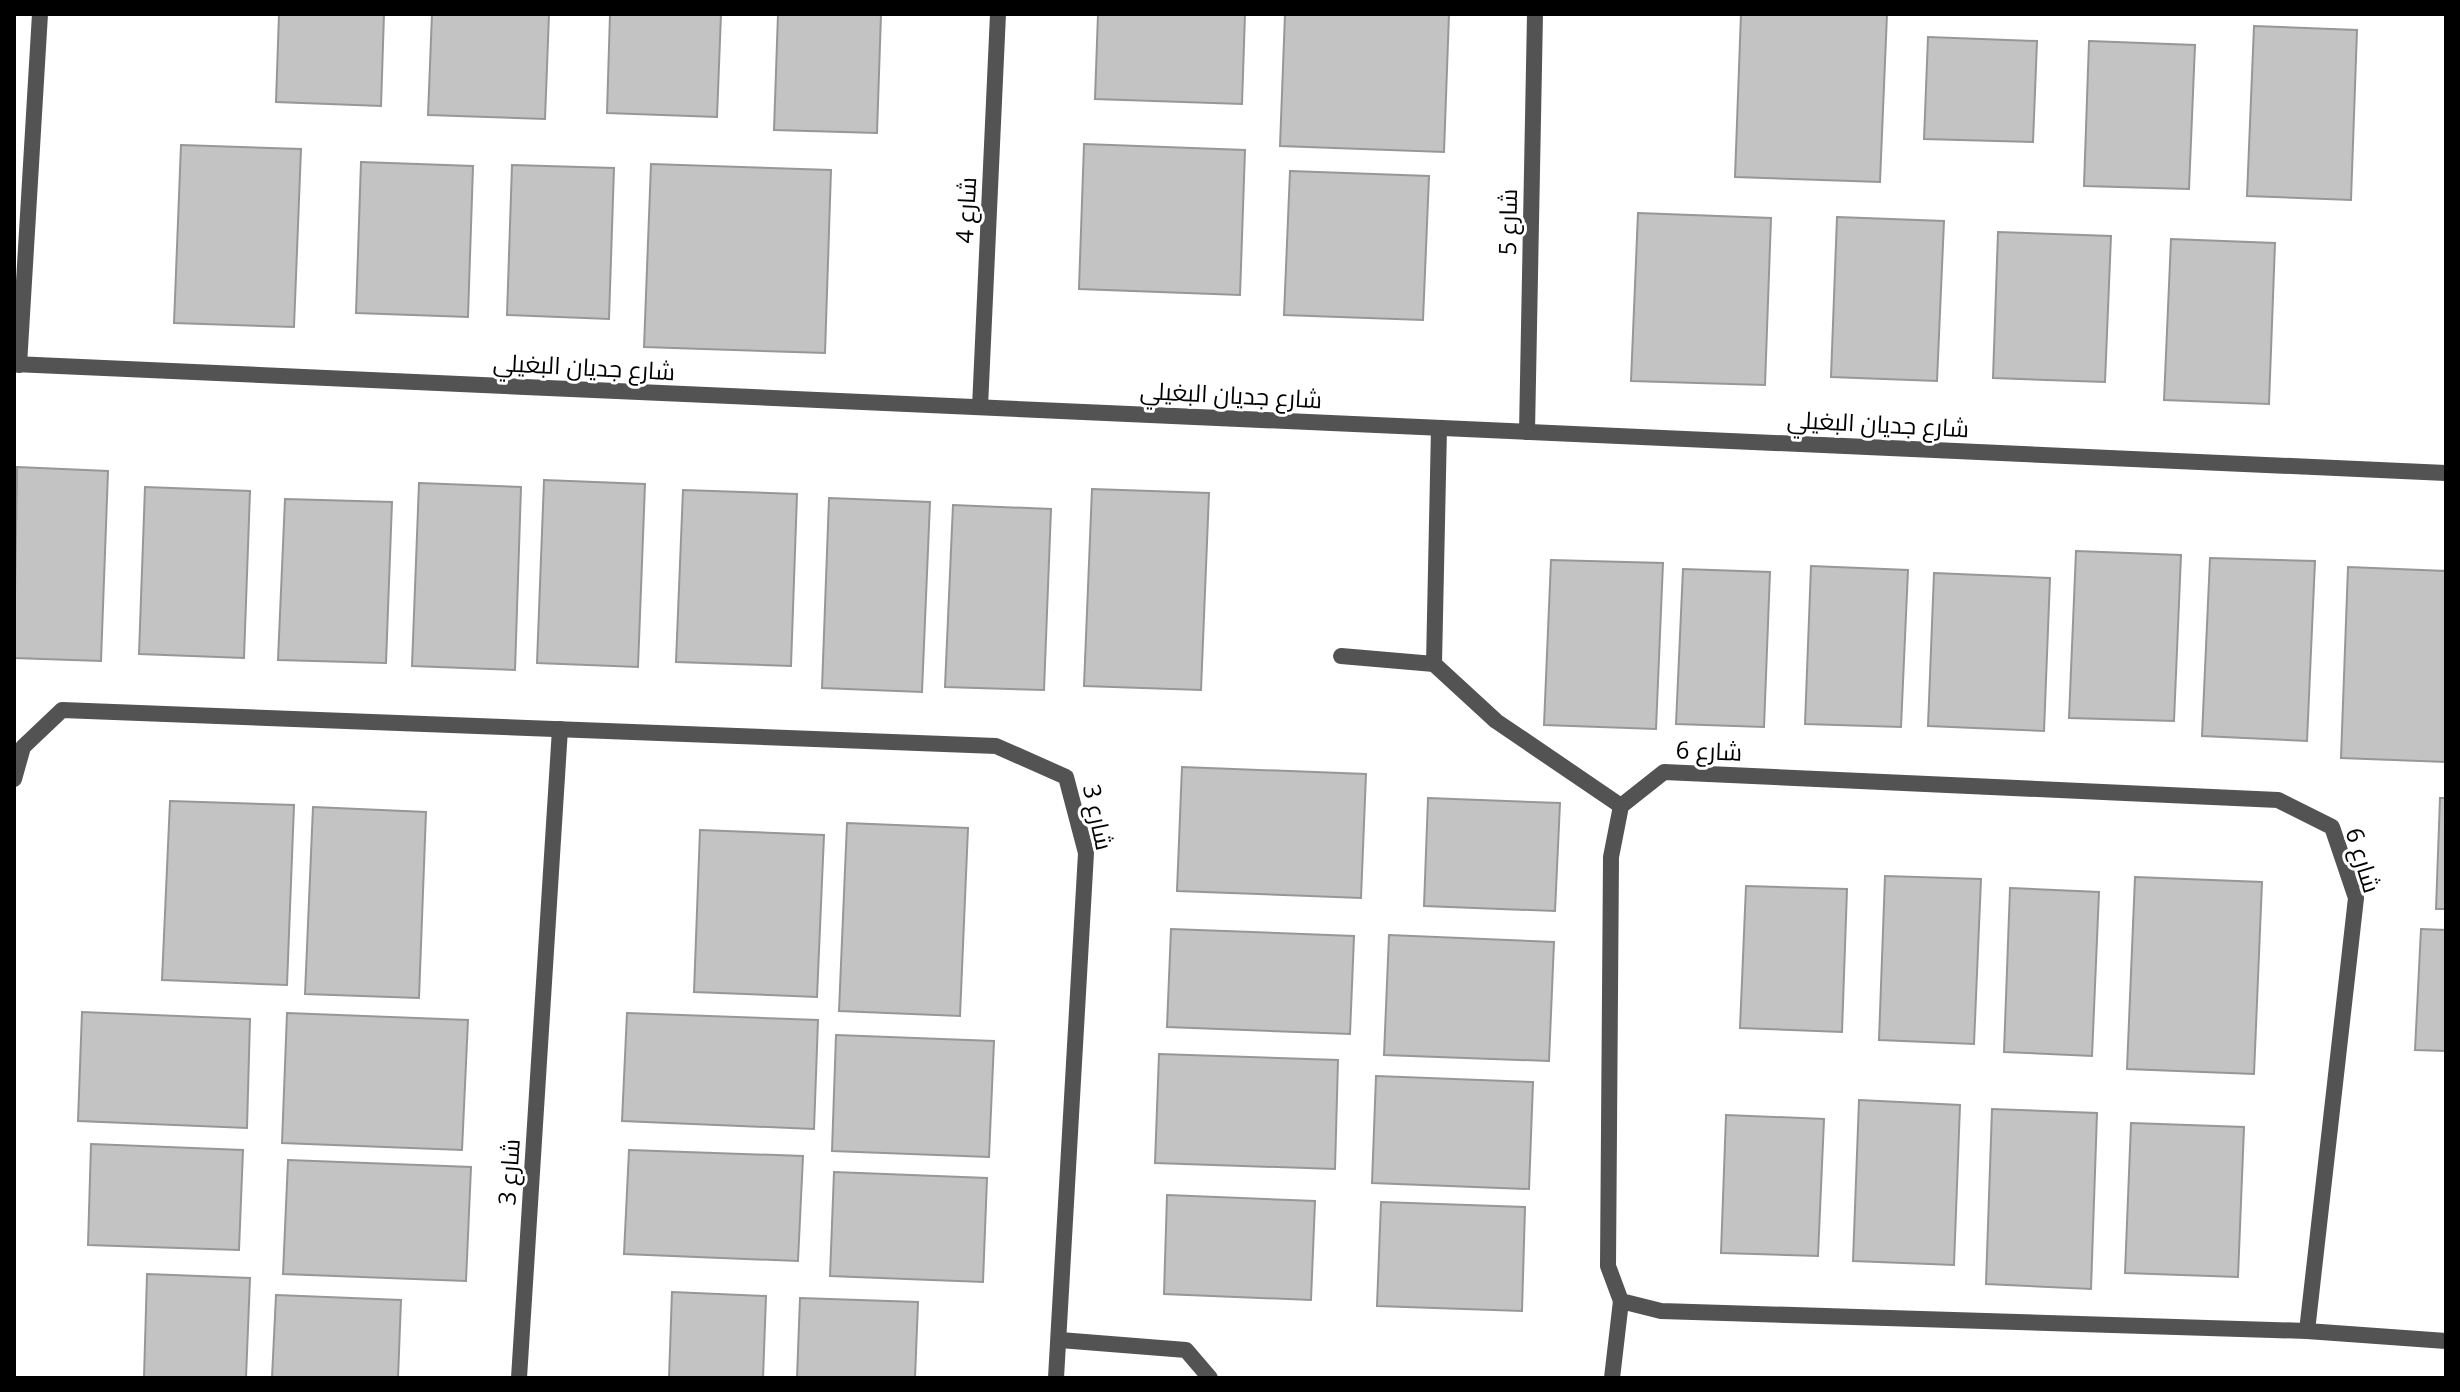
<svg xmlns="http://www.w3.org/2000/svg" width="2460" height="1392" viewBox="0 0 2460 1392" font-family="'Open Sans',Cairo,sans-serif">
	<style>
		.building { fill: #c3c3c3; stroke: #979797; stroke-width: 2 }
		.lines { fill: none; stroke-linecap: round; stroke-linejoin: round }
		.service { stroke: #535353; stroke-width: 16 }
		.minor { stroke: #535353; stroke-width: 16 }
		.tertiary { stroke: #535353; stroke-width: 16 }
		.labels { text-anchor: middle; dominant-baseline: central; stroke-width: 6; stroke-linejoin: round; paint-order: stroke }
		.street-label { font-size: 24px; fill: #000; stroke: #fff }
	</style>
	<rect width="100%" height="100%" fill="#fff"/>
	<g class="building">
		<path d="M279,14h105l-3,92 -105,-4z"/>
		<path d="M432,14h117l-4,105 -117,-4z"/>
		<path d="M610,14h111l-4,103 -110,-4z"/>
		<path d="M778,14h103l-4,119 -103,-3z"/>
		<path d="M1098,14h147l-3,90 -147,-5z"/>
		<path d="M1285,14h164l-5,138 -164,-6z"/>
		<path d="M1741,14h146l-7,168 -145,-5z"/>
		<path d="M2254,26l103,4 -6,170 -104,-4z"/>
		<path d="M1928,37l109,4 -4,101 -109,-3z"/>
		<path d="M2089,41l106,4 -6,144 -105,-3z"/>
		<path d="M1084,144l161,6 -5,145 -161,-6z"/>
		<path d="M181,145l120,4 -7,178 -120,-4z"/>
		<path d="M361,162l112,4 -5,151 -112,-4z"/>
		<path d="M651,164l180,6 -6,183 -181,-6z"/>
		<path d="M512,165l102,3 -5,151 -102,-4z"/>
		<path d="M1290,171l139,5 -6,144 -139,-5z"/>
		<path d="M1638,213l133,5 -6,167 -134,-4z"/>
		<path d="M1837,217l107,4 -7,160 -106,-4z"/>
		<path d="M1998,232l113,4 -6,146 -112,-4z"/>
		<path d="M2171,239l104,4 -6,161 -105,-4z"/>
		<path d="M17,467l91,4 -7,190 -87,-3z"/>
		<path d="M544,480l101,4 -7,183 -101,-4z"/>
		<path d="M419,483l102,4 -6,183 -103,-4z"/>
		<path d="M145,487l105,4 -6,167 -105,-4z"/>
		<path d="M1092,489l117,4 -8,197 -117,-4z"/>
		<path d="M683,490l114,4 -6,172 -115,-4z"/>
		<path d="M829,498l101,4 -8,190 -100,-4z"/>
		<path d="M285,499l107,3 -6,161 -108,-3z"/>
		<path d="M953,505l98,4 -7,181 -99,-3z"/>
		<path d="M2076,551l105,4 -7,166 -105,-3z"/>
		<path d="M2210,558l105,3 -8,180 -105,-5z"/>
		<path d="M1551,560l112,3 -7,166 -112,-4z"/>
		<path d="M1811,566l97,4 -7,157 -96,-3z"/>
		<path d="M2348,567l98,4v191l-105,-4z"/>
		<path d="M1683,569l87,3 -6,155 -88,-3z"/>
		<path d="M1934,573l116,5 -6,153 -116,-5z"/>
		<path d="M1182,767l184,7 -5,124 -184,-7z"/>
		<path d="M1428,798l132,5 -5,108 -131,-5z"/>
		<path d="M2440,798h6v111h-10z"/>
		<path d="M170,801l124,4 -7,180 -125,-5z"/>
		<path d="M313,807l113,5 -7,186 -114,-4z"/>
		<path d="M847,823l121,5 -8,188 -121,-5z"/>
		<path d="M700,830l124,5 -7,162 -123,-5z"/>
		<path d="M1885,876l96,3 -7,165 -95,-4z"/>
		<path d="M2135,877l127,5 -8,192 -127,-5z"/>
		<path d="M1746,886l101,3 -5,143 -102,-4z"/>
		<path d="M2010,888l89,4 -7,164 -88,-4z"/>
		<path d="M1171,929l183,7 -4,98 -183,-7z"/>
		<path d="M2421,929l25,1v121l-31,-1z"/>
		<path d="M1389,935l165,7 -5,119 -165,-6z"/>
		<path d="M82,1012l168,7 -3,109 -169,-7z"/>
		<path d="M287,1013l181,7 -6,130 -180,-7z"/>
		<path d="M627,1013l191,7 -4,109 -192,-8z"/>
		<path d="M836,1035l158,6 -5,116 -157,-6z"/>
		<path d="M1159,1054l179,6 -3,109 -180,-6z"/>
		<path d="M1376,1076l157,6 -4,107 -157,-6z"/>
		<path d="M1859,1100l101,5 -6,160 -101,-4z"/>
		<path d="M1992,1109l105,4 -6,176 -105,-5z"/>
		<path d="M1726,1115l98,4 -6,137 -97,-3z"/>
		<path d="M2131,1123l113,4 -6,150 -113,-4z"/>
		<path d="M91,1144l152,6 -4,100 -151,-5z"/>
		<path d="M629,1150l174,6 -5,105 -174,-7z"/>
		<path d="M288,1160l183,7 -5,114 -183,-7z"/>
		<path d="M834,1172l153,6 -4,104 -153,-6z"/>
		<path d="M1167,1195l148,6 -4,99 -147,-6z"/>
		<path d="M1381,1202l144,5 -3,104 -145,-5z"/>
		<path d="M147,1274l103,4 -4,100h-102z"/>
		<path d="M672,1292l94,4 -3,82h-94z"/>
		<path d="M276,1295l125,5 -3,78h-126z"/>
		<path d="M800,1298l118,4 -3,76h-118z"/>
	</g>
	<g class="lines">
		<g class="service">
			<path d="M1439,428l-5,236 62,57 125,85"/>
			<path d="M1341,656l93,8"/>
			<path d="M1060,1340l126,10 24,28"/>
			<path d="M1612,1378l9,-77"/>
		</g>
		<g class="minor">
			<path d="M19,365l21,-351"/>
			<path d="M980,407l18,-393"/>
			<path d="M1527,432l8,-418"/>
			<path d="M14,779l9,-32 39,-37 934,36 70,31 20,76 -30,525"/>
			<path d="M2307,1331l49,-433 -24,-71 -54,-27 -614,-28 -43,34 -10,51 -3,409 13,35 40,10 646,20 139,10"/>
			<path d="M519,1378l41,-649"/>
		</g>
		<path class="tertiary" d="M14,364l2432,109"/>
	</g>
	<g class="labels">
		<g class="street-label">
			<text transform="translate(965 210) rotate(-87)">شارع 4</text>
			<text transform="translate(1507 222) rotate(-89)">شارع 5</text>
			<text transform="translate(584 366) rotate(3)">شارع جديان البغيلي</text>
			<text transform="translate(1231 394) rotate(3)">شارع جديان البغيلي</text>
			<text transform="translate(1878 423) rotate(3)">شارع جديان البغيلي</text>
			<text transform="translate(1709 750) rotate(2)">شارع 6</text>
			<text transform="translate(1099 817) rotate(78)">شارع 3</text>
			<text transform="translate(2364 860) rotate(73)">شارع 6</text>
			<text transform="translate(508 1172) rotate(-86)">شارع 3</text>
		</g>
	</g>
	<rect width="2460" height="1392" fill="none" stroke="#000000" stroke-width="32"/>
</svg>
